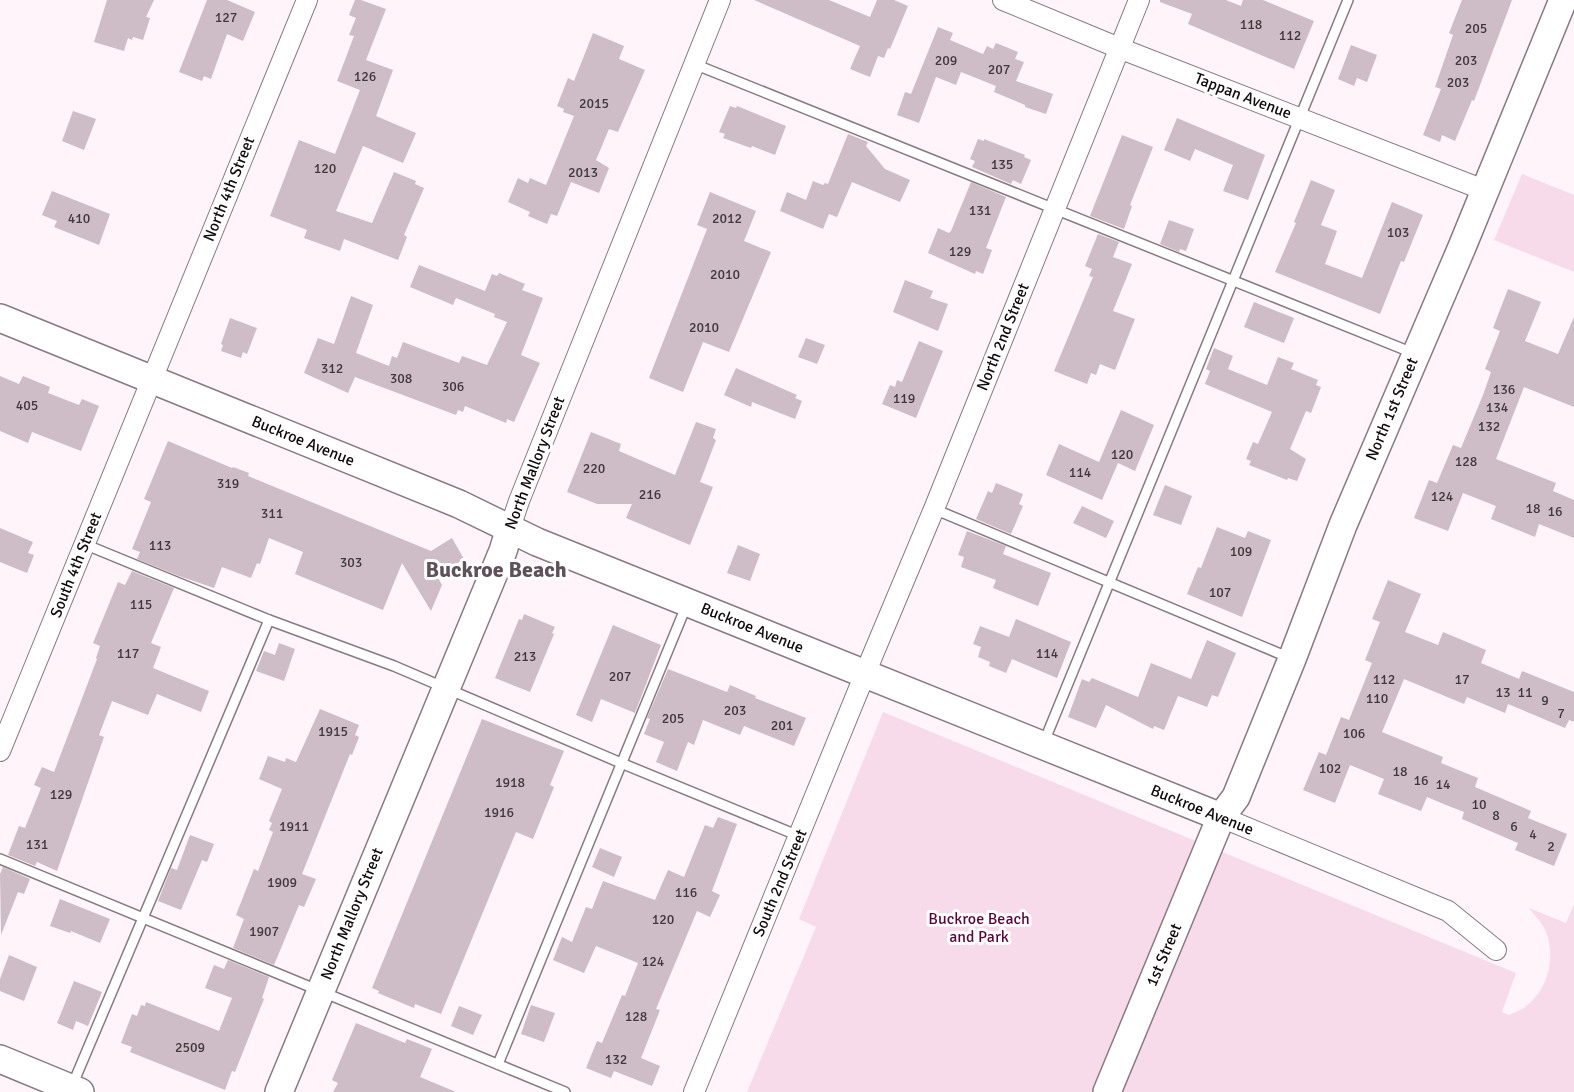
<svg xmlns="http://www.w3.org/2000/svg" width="1574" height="1092" viewBox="0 0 1574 1092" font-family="Signika,sans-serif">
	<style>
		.green { fill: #f7dbea }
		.building { fill: #cebdc6 }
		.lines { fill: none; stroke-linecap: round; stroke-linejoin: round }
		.lane-casing { stroke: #897a82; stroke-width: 12 }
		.street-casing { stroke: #897a82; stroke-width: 22 }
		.secondary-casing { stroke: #897a82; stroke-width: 30 }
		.lane { stroke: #fff; stroke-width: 9 }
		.street { stroke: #fff; stroke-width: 20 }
		.secondary { stroke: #fff; stroke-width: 27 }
		.labels { text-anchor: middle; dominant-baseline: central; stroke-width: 6; stroke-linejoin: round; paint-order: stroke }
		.number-label { font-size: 14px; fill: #40383c }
		.street-label { font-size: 16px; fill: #110b0e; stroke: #fff }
		.park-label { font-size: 16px; fill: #56053d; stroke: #fff }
		.district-label { font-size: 22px; font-weight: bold; fill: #5f5158; stroke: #fff }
	</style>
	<rect width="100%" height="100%" fill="#fef4f9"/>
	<g class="green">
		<path d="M1522,174l52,21v77l-80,-32z"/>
		<path d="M883,712l633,261 -14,39 7,3c6,-3 13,-5 17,-9 22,-16 30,-49 20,-74 -3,-8 -11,-16 -17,-24l37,15 8,-19v188h-827l69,-165 -17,-8z"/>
	</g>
	<g class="building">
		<path d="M107,0h47l-8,17 4,1 -7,22 -10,-3 -1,3 -4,-2 -4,13 -30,-9z"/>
		<path d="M207,0h20l28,12 -12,29 -16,-7 -16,45 -7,-3 -2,5 -23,-9z"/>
		<path d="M355,0h6l25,9 -20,51 27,10 -17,46 40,17 -13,30 -40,-17 -27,65 36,12 22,-51 22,9 -1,3 9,4 -20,47 3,2 -9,23 -54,-21 -4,12 -36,-13 3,-8 -37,-14 29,-76 36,14 25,-64 -23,-9 17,-45 -5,-1 7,-17 -7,-3z"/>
		<path d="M754,0h75l41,17 7,-17h17l14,6 -18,43 -2,-1 -4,10 -6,-2 -8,21 -20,-8 10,-23z"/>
		<path d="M1160,0h66l15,6 2,-6h20l51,21 -20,48 -106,-45 4,-10 -32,-12z"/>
		<path d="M1462,0h50l-38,101 -2,-1 -17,41 -13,-6 -2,7 -17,-7 18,-46 -6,-2 18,-52 -4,-2z"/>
		<path d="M938,27l15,6 -3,7 33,14 4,-8 6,3 3,-6 22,9 -3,7 9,3 -8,19 37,13 -7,20 -21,-7v-2l-31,-13 2,-6 -35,-14 -5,13 -20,-8 -17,46 -22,-8 8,-23 6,2z"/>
		<path d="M593,33l31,13 -5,13 26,11 -27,62 -9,-3 -13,31 13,8 -10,25 -28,-11 -14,34 -6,-2 -4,10 -19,-8 2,-4 -22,-10 10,-24 10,5 2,-5 16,7 28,-69 -11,-4 1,-3 -7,-3 11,-28 6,3z"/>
		<path d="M1351,45l26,10 -10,27 -10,-4 -3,8 -16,-7z"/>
		<path d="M730,106l6,2 1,-2 49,20 -11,29 -23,-9 -1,2 -28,-10 2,-4 -6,-2z"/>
		<path d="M73,111l23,8 -12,31 -22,-9z"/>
		<path d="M1177,118l88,37 -17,45 -25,-9 10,-26 -38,-16 -5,12 -26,-11z"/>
		<path d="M848,134l20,8 -2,4 19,23 25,11 -10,22 -48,-20 -15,35 -8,-3 -6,15 -43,-18 7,-19 19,8 7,-19 10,4 2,-2 3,1z"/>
		<path d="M1122,135l31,12 -23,58 2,1 -8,23 -34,-13z"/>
		<path d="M978,139l6,2v-2l41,16 -1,2 7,3 -10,24 -8,-4 -2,4 -39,-17 3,-6 -5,-2z"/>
		<path d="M1311,180l24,10 -14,35 16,6 -12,33 37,14 30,-76 31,13 -19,47 -3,-1 -21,53 -105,-42 21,-49 -2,-1z"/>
		<path d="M971,182l35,15 -20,51 6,2 -9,24 -7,-3 -1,3 -47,-21 10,-25 11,5 2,-2z"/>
		<path d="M52,191l58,23 -11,31 -45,-18 3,-6 -15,-6z"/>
		<path d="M710,192l46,19 -12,30 27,11 -42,100 -26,-10 -20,50 -34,-14 58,-149 -10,-4z"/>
		<path d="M1169,220l25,9 -8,22 -6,-2 -1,3 -19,-8z"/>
		<path d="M1098,234l21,8 -6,15 19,7 -19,47 22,8 -20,51 -15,-6 -4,11 -5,-2 -4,11 -33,-13 39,-94 -4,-1 3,-7 -7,-3z"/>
		<path d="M419,265l66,26 7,-17 5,2 2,-3 26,11 -3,6 21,8 -22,57 19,8 -26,59 -7,-3 -1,4 -41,-17 -2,6 -5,-2 -2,5 -101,-38 -7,16 -44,-20 14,-35 16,6 17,-48 22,9 -17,48 33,13 3,-10 5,2 6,-16 56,21 3,-7 25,9 20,-43 -13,-5 1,-3 -39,-16 -3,7 -43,-18z"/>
		<path d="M905,280l28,11 -3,7 18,6 -10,27 -45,-19z"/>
		<path d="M1508,289l33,13 -16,39 33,13 16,-37v90l-50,-20 -28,72 60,24 -3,8 21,9v38l-35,-14 -4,13 -44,-18 5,-13 -33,-13 -15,38 -34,-13 15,-38 8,3 16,-38 8,3 22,-53 8,-23 -6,-3 15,-38 -7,-3z"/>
		<path d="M1254,302l40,16 -10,25 -40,-16z"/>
		<path d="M230,318l27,10 -10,26 -4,-2 -2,6 -20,-7 2,-6 -2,-1z"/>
		<path d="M806,338l19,7 -8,19 -19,-7z"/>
		<path d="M919,341l24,10 -27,67 -34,-14 8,-19 5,2 2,-7 5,2z"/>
		<path d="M1214,348l19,8 -5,13 39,16 11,-28 16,6 -3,6 27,11 -2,5 5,2 -10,26 -5,-2 -16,38 16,10 -9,22 -9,-3 -1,2 -38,-15 2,-4 -5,-2 7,-17 5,2 14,-32 -67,-28 5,-13 -4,-2z"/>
		<path d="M736,368l61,27 -2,3 7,3 -7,18 -43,-17 -1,5 -27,-12z"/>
		<path d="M0,376l19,8 4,-8 27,11 -2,6 31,12 3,-6 17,7 -18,45 -49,-19 -4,11 -28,-12z"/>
		<path d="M1121,410l33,15 -19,46 -17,-8 -16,37 -56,-25 13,-31 40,18z"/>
		<path d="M696,422l20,7 -3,9 3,2 -16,42 13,5 -23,58 -64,-27 6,-14h-35l-30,-12 24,-60 30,12 -2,7 56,24z"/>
		<path d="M168,441l64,27 1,-1 16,6 -1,3 183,75 21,-13 12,21 -27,17 5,9 -11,26 -29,-48 -19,47 -88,-36 8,-22 -34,-14 -9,26 -3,-1 -6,15 -29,-11 -8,21 -35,-12 -42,-17 3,-7 -8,-3 19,-47 -7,-3z"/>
		<path d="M996,483l27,11 -4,10 4,2 -12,28 -35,-15 12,-28 4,2z"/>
		<path d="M1165,485l27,11 -11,29 -28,-10z"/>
		<path d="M1082,506l32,15 -8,17 -33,-15z"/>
		<path d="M1217,527l28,11 3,-7 23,9 -29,77 -55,-23 11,-27 3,1z"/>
		<path d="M0,528l33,14 -5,11 6,2 -7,18 -27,-11z"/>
		<path d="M967,531l39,15 -3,8 48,19 -13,33 -45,-18 3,-8 -35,-13 3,-10 -6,-2z"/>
		<path d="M738,545l22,9 -10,27 -23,-8z"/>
		<path d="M132,571l42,17 -23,55 10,4 -8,21 56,23 -8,21 -44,-18 -9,21 -36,-14 -13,34 5,2 -47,134 -20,-9 -2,4 -27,-11 11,-29 6,2 16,-40 -7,-3 8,-18 12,5 43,-113 -1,-1 4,-12 -7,-3 25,-61 7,3z"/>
		<path d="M1388,580l33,14 -16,38 33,13 5,-13 43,18 -5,13 38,16 3,-8 52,21v30l-5,-2 -4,8 -57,-24 -3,9 -38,-16 -3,7 -60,-25 -22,53 61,25 -2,6 37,15 -3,9 56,24 -3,7 39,16 -13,32 -39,-16 3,-7 -56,-24 2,-7 -18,-7 -19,-8 -6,14 -43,-17 6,-15 -34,-14 -15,38 -32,-13 16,-38 7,3 15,-38 8,3 23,-57 -7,-3 15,-38 -8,-3z"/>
		<path d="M524,614l31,13 -3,6 2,1 -24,58 -35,-14 24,-59 3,1z"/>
		<path d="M1016,619l55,23 -14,36 -45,-19 -6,14 -17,-7 1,-4 -12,-5 3,-10 -8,-3 7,-18 29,11z"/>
		<path d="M613,625l48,20 -26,68 -34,-14 -9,23 -16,-7z"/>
		<path d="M1207,640l29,13 -18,44 -6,-2 -5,12 -29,-11 -14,34 -10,-4 -1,3 -47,-24 -10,23 -28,-11 14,-38 7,3 3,-4 46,19 13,-34 40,16z"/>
		<path d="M279,643l16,6 -11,32 -28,-10 8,-20 11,4z"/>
		<path d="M668,669l59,23 3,-7 26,11 -1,2 51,20 -12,28 -50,-20 -4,9 -37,-15 -9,25 -6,-3 -11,29 -21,-9 8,-20 -20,-8 6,-15 -3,-1z"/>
		<path d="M320,709l39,16 -4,10 4,2 -7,18 -2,-1 -48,120 14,5 -12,28 -5,-2 -25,60 -41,-17 11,-29 -8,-4 18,-46 4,2 15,-39 -4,-2 3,-7 -3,-2 13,-32 -23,-10 9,-23 17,6 1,-4 10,4z"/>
		<path d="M482,719l82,32 -14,34 4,2 -21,52 -17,-7 -75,182 -26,-10 -1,4 -36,-15 1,-2 -7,-3z"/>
		<path d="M718,817l19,7 -25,67 8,4 -10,22 -13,-6 -41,98 4,1 -19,48 19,8 -8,20 -38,-15 -3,7 -25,-10 11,-27 5,2 20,-48 3,1 13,-33 -42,-17 -12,27 -31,-13 9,-23 10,5 14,-35 6,2 11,-28 52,19 13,-30 16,7 21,-52 8,3z"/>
		<path d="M190,835l24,9 -7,18 -5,-2 -21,50 -23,-9 13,-33 6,2z"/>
		<path d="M600,848l22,9 -8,20 -22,-10z"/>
		<path d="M3,867l27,12 -6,15 -6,-2 -17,43 -1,-61z"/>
		<path d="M60,899l50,20 -10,24 -29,-12 -1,2 -20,-7z"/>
		<path d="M9,955l28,12 -13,34 -24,-10v-12z"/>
		<path d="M228,960l41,17 -7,21 2,1 -10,25 -19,48 -3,-1 -7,19 -95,-38 2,-5 -11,-4 11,-29 5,2 4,-11 4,1 1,-4 73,29 13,-33 -27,-10 9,-23 10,4z"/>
		<path d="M74,981l28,11 -14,34 -12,-5 -3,9 -16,-7z"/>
		<path d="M531,1005l24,8 -11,29 -23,-8z"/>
		<path d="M459,1006l23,9 -9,20 -22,-9z"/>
		<path d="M356,1023l49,20 2,-4 25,10 -12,28 36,15h-123l5,-9 -6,-3z"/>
	</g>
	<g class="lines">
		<g class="lane-casing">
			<g id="lane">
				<path d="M694,64l719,289"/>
				<path d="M934,509l356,149"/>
				<path d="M84,544l185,76 125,46 227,97 178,73"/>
				<path d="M1044,742l304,-742"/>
				<path d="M0,859l565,233"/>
				<path d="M498,1064l189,-460"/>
				<path d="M72,1086l197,-466"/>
			</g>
		</g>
		<g class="street-casing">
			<g id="street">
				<path d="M1003,0l116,48 365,142"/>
				<path d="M510,528l9,-27 201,-501"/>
				<path d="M0,751l307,-751"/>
				<path d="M1221,817l227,94 48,39"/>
				<path d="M694,1092l180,-440 60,-143 205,-509"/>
			</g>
		</g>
		<g class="secondary-casing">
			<g id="secondary">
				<path d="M0,318l459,186 78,38 684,275"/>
				<path d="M0,1059l80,33"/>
				<path d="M279,1092l224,-541 7,-23"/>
				<path d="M1107,1092l114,-275 15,-20 56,-138 51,-134 119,-278 101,-247"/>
			</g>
		</g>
		<use href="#lane" class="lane"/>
		<use href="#street" class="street"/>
		<use href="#secondary" class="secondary"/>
	</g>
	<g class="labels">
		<g class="number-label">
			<text x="226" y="17">127</text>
			<text x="1251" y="24">118</text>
			<text x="1476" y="28">205</text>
			<text x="1290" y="35">112</text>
			<text x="946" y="60">209</text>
			<text x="1466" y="60">203</text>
			<text x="999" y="69">207</text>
			<text x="365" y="76">126</text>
			<text x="1458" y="82">203</text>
			<text x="594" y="103">2015</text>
			<text x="1002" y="164">135</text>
			<text x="325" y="168">120</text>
			<text x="583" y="172">2013</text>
			<text x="980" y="210">131</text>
			<text x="79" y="218">410</text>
			<text x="727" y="218">2012</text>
			<text x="1398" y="232">103</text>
			<text x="960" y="251">129</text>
			<text x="725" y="274">2010</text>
			<text x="704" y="327">2010</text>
			<text x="332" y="368">312</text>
			<text x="401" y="378">308</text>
			<text x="453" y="386">306</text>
			<text x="1504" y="389">136</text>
			<text x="904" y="398">119</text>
			<text x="27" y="405">405</text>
			<text x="1497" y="407">134</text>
			<text x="1489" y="426">132</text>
			<text x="1122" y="454">120</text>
			<text x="1466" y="461">128</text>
			<text x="594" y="468">220</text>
			<text x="1080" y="472">114</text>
			<text x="228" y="483">319</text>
			<text x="650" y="494">216</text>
			<text x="1442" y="496">124</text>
			<text x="1533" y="508">18</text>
			<text x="1555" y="511">16</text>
			<text x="272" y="513">311</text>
			<text x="160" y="545">113</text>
			<text x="1241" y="551">109</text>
			<text x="351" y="562">303</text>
			<text x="1220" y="592">107</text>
			<text x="141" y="604">115</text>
			<text x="128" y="653">117</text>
			<text x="1047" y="653">114</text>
			<text x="525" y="656">213</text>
			<text x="620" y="676">207</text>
			<text x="1384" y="679">112</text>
			<text x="1462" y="679">17</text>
			<text x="1503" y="692">13</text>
			<text x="1525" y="692">11</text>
			<text x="1377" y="698">110</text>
			<text x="1545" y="700">9</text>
			<text x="735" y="710">203</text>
			<text x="1561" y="713">7</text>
			<text x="673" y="718">205</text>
			<text x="782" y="725">201</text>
			<text x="333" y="731">1915</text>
			<text x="1354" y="733">106</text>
			<text x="1330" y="768">102</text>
			<text x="1400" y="771">18</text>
			<text x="1421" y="780">16</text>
			<text x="510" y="782">1918</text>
			<text x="1443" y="784">14</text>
			<text x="61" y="794">129</text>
			<text x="1479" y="804">10</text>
			<text x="499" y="812">1916</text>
			<text x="1496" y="815">8</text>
			<text x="294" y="826">1911</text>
			<text x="1514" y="826">6</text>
			<text x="1533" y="834">4</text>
			<text x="37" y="844">131</text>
			<text x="1551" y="846">2</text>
			<text x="282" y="882">1909</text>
			<text x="686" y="892">116</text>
			<text x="663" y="919">120</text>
			<text x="264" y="931">1907</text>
			<text x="653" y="961">124</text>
			<text x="636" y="1016">128</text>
			<text x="190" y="1047">2509</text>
			<text x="616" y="1059">132</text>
		</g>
		<g class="street-label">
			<text transform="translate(1243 96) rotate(21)">Tappan Avenue</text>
			<text transform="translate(229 189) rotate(-68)">North 4th Street</text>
			<text transform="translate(1003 337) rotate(-68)">North 2nd Street</text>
			<text transform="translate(1392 409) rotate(-67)">North 1st Street</text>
			<text transform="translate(303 441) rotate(22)">Buckroe Avenue</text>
			<text transform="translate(535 463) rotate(-69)">North Mallory Street</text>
			<text transform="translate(76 565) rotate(-68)">South 4th Street</text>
			<text transform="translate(752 628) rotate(22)">Buckroe Avenue</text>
			<text transform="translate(1202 810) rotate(22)">Buckroe Avenue</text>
			<text transform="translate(780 883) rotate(-67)">South 2nd Street</text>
			<text transform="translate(352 914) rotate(-68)">North Mallory Street</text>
			<text transform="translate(1164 955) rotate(-67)">1st Street</text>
		</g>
		<g class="park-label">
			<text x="979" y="919">Buckroe Beach<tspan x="979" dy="18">and Park</tspan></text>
		</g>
		<g class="district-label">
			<text x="496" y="569">Buckroe Beach</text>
		</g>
	</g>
</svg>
